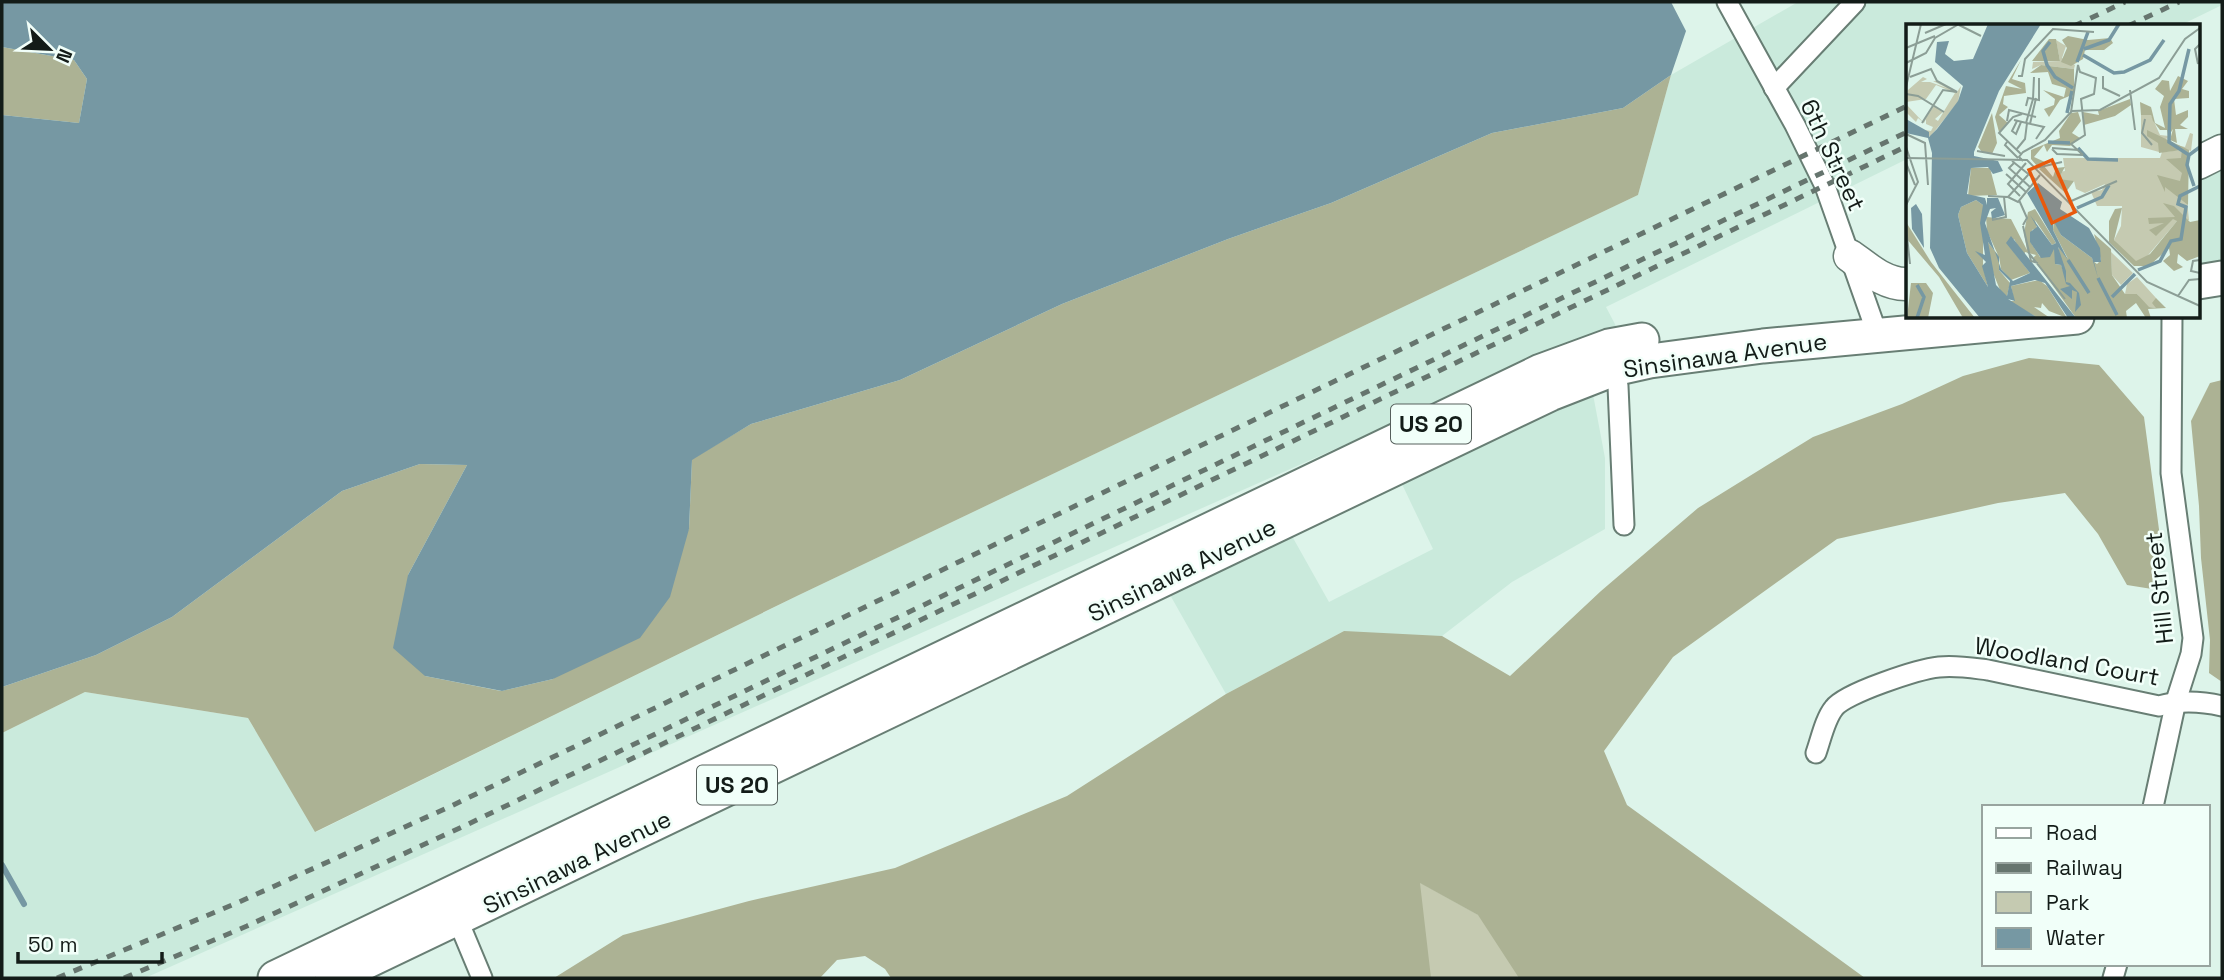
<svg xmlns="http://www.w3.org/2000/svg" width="2224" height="980" viewBox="0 0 2224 980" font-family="'Space Grotesk',sans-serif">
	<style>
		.built { fill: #caeadc }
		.green { fill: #c5cab1 }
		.forest { fill: #acb294 }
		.water { fill: #7698a3 }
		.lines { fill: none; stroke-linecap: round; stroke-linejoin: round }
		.stream { stroke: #7698a3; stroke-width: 6 }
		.minor-casing { stroke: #687e74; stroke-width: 23 }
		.primary-casing { stroke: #687e74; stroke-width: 35 }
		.trunk-casing { stroke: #687e74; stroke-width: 37 }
		.minor { stroke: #fff; stroke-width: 19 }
		.primary { stroke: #fff; stroke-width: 32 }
		.trunk { stroke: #fff; stroke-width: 33 }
		.rail { stroke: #66756e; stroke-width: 5; stroke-dasharray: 9 9; stroke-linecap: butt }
		.labels { text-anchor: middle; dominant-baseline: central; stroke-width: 5; stroke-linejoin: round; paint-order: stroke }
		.shield { fill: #f1fff9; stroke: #56605c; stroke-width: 2 }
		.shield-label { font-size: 23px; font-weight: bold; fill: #131c18 }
		.street-label { font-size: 24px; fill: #131c18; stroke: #f1fff9 }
		.inset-river { fill: none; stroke: #7698a3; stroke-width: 3.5 }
		.inset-road { fill: none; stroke: #8c9e96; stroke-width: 2 }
		.view { fill: #e8590c; fill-opacity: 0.15; stroke: #e8590c; stroke-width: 3.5 }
		.inset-edge { fill: none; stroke: #131c18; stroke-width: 3.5 }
	</style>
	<rect width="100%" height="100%" fill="#ddf4ea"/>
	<g class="built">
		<path d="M1798,2h424v3l-43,21h-272v133l-301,148 11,21 -39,13 -1433,637h-143v-245l83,-41 163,26 68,114 483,-237 839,-400 33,-120z"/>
		<path d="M2222,137v134l-24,5v-127z"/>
		<path d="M1592,389l13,69v71l-93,53 -70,54 -73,39 -25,-44 -118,63 -61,-108 123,-57 41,73 104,-53 -33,-69z"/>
	</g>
	<path class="green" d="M1385,863l207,115h-259z"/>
	<g class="forest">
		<path d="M2,47l72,13 13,19 -8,44 -77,-8z"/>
		<path d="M1671,75l-33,120 -839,400 -484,237 -67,-114 -163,-26 -83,41v-46l94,-32 76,-38 170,-126 78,-27 47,1 -59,110 17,101 76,15 52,-12 136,-150 3,-70 59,-35 149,-44 162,-76 166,-65 103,-36 161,-70 131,-25z"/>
		<path d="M2029,358l70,7 45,52 18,135 -10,37 -25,-4 -29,-51 -33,-41 -67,10 -161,36 -164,118 -69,94 23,54 238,173h-346l-41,-63 -58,-32 11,95h-540l-6,-9 -20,-13 -28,4 -17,18h-266l69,-43 126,-34 146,-33 172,-72 159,-102 118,-63 98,5 68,40 91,-85 97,-83 115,-71 89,-33 61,-28z"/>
		<path d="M2222,380v302l-13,-9 1,-33 -9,-82 -2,-52 -8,-85 19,-38z"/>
	</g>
	<path class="water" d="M2,2h1669l15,29 -15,44 -48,33 -131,25 -161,70 -103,36 -166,65 -162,76 -149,44 -59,36 -3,69 -19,68 -30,41 -87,41 -51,12 -77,-15 -32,-28 15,-73 59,-110 -47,-1 -78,27 -170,126 -76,38 -94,32v-572l77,8 8,-44 -13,-19 -72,-13z"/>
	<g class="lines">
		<path class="stream" d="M2,865l22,39"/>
		<g class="minor-casing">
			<g id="minor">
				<path d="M1727,2l68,123 30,61 53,150"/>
				<path d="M1774,88l81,-86"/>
				<path d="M1612,361l6,25 6,139"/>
				<path d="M1816,753c5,-14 9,-34 18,-45 11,-15 85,-39 105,-41 17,-2 33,1 49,3l171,36c21,-6 41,-5 63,0"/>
				<path d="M2153,807l23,-106 15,-47 2,-16 -22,-165 1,-156"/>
				<path d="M454,911l28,67"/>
				<path d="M2113,978l4,-14"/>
			</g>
		</g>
		<g class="primary-casing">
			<g id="primary">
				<path d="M2198,163l24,-12"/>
				<path d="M1850,256c17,12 35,29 57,28"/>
			</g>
		</g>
		<g class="trunk-casing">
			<g id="trunk">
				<path d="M2198,282l24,-4"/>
				<path d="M275,978l1266,-607 68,-25 33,-6"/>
				<path d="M332,978l1218,-584 64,-25 36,-8 113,-15 314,-29"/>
			</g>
		</g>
		<use href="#minor" class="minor"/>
		<use href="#primary" class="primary"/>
		<use href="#trunk" class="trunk"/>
		<g class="rail">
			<path d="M2074,26l51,-24"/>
			<path d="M2128,26l51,-24"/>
			<path d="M627,761l1280,-615"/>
			<path d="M57,978l180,-75 212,-96 1458,-701"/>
			<path d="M124,978l123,-52 215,-99 1445,-695"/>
		</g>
	</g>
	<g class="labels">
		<g class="shield">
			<rect x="1391" y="404.5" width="80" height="39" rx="5"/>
			<rect x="697" y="765.5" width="80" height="39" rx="5"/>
		</g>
		<g class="shield-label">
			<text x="1431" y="424">US 20</text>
			<text x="737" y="785">US 20</text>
		</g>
		<g class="street-label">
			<text transform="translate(1833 155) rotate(65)">6th Street</text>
			<text transform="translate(1725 355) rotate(-8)">Sinsinawa Avenue</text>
			<text transform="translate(1182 570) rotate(-26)">Sinsinawa Avenue</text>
			<text transform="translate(2159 588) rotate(-96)">Hill Street</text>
			<text transform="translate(2067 661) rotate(10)">Woodland Court</text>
			<text transform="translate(577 862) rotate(-26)">Sinsinawa Avenue</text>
		</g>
	</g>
	<g transform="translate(1906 24)">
		<rect width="294" height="294" fill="#ddf4ea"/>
		<path d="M150,16l10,6 -4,12 13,7 -1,4 -33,-4 -9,4 1,-7 27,-1zM17,53l4,2 -6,3h9l17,6 -14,-7h3l21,11 4,-6 -3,16 -28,35 -5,-7 6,1 2,-4 -7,-3v-5l-2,4 -6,-5 -2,4 -9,-9 -1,-9 17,18 11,-16 9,6 -8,7 3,2 17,-28 -19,-8 -10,14 -20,3 2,-12zM235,91h10l9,20 9,1 3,8 13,3 5,-14 3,1 -2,17 -21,-7 -3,-6 -8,14 -18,-5zM276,126l7,70h-11l-34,40 -12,2 -18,-22 7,-14 1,-20h-25l-6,-14 11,-2 3,-6 -20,9 -9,-4 -2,-8h-16l1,-9 6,-1 -2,-13h97l2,-6zM205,228l22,21 -12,12 -9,-10zM231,253l19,21v10l-9,-1 -10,-13h-12l2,-10z" fill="#c5cab1"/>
		<path d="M162,12l20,4 22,-2 3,5 -9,7h-19l-2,9 -12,7 -10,-4 6,-14 -5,-8zM143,15h7l4,22h-28zM115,36l-9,19 13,4 1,10 -22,3 -1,8 5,3 -9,8 9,8 -9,9 -4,-15 11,-31 16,3 -14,-7zM135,41l33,4v25l-14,6 -11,17 -5,-8 10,-4 1,-6 -12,-9 21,7 2,-9 -14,-4 -4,-12 -18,1zM272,52l10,5 -6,8 7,2v7l-15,1 2,16 12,-5v7l-8,8 8,4h-13l2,14 -7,-3 3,-11 -5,8 -1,-7h-7l-7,-9 -2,-6h-10l-1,-13 11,5 4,16 10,5 -5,-21 4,-11 -9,-7 7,-9 7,1 1,10zM224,75l1,6 -16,11 -31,9 -1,-13 16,3 -1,-4zM172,88l3,9 -9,12 8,5 -10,8 -18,-1 -5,7 -3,-7 -10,12 11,5 -7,5 -7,-8v-9l29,-12 -1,-7 12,-18zM86,89l5,30 -5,11 -10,-2 -4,-5zM241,106l42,20 -1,55 -23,-18v5l-8,-17 23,6 2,-8 -16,-14 15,-1 1,-8 -23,3 -1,-10 -11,-7zM138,142l9,11 3,-9 9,-1 -7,12 16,2 -8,11 6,7 -33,-30zM65,144h19l7,27 -29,1zM70,176l7,5v61l5,21 -21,-34 -9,-38 3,-8zM257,179l11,3 16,16 10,-2v36l-13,5 -9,-7 -1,9 6,4 -9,4 -11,-10 7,-6 -1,-7 -20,18h-15l-25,-24v-21l6,-12 7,-1 -8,32 22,21 14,-7 27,-33 -4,-2 -17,17 -7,-6 15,-7 -15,1 -1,-6 27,-1zM129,185l21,34 -4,2 -17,-25 2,8 -5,2 -2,11 10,16 15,-9v16l6,1 4,11 -7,-29 10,12 -15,-29 1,-11 7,16 31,23 7,19 -6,-16 4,3 4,-4 -7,-26 17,15 1,26 13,19h12l12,13 7,1 -4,-5 4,-5 10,10 -18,1 3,9h-5l-10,-15 -10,8 1,7h-51l-43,-60 3,-3 -11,-3 -1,6 -10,-19 -7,4 23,30 -19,7 -10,-11 -2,-12v13l11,13 -3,13 -5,-1 -10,-25 -5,-29 11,14 -11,-24 -1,-14 25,2 16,31 -3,-17 4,-21zM0,198l25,40 44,56h-12l-24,-41 -33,-39zM133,256l8,6 20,32 -18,-7 -7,-8 -1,5 -7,-1 16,11h-12l-30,-17h6l-3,-15zM5,259h15l7,10 -5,25h-21z" fill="#acb294"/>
		<path d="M82,0h53l-42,67 -25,61v4l24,5 5,10 -10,3 -5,-7 -17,1 -4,26 18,4 2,7v-7h11l7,17 -13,4 -1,-7 5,-4 -6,1 -5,14 16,46 12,12 17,-8 -24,-30 5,-7 65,82h-8l-23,-35 -10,-3 -24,6 4,15 -7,-2 30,19h-58l-41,-50 -9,-20 2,-95 -4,-15 -22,-5v-14l23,13v5l8,-8 21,-28 5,-15 -28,-24 2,-20 12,-1 -4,13 9,7 19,-2zM70,176l7,5 -3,18 5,32 -10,-4 11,11 -4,4 6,21 -21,-34 -9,-38 3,-8zM82,218l11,15v13l11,11 -3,15 -11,-11zM132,159l24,19 -2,7 29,19 11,20 1,14h-7l4,16 -6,-20 -31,-23 -8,-15v10l15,30 -10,-13 8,24v11l4,1 9,10 2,12 -6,7 2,-20 -5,-2v9l-12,-10 10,-3 -4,-2 -5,-19 -6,-1 -1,-15 -4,8 -9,1 -11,-16v-10l7,-5 -7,-12 22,30 4,-2 -29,-50zM10,180l6,10 2,34 -12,-19 -1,-21z" fill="#7698a3" fill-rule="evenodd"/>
		<path class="inset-river" d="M144,18l-7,9 4,14 8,12 18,11M178,25l25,-9 10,-16M177,31l31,18 10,-1 26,-12 14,-20M171,38l11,-30M161,89l5,-22M142,118l22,1M172,124l10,11 30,1M283,131l-20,-13 1,-38 9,-13 10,-42M288,162l-7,-21 2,-10 11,-8M171,184l25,-11 7,-12M162,236l21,33M232,246l22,-9 11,-20 10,-2 5,-32 -8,-3 2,-8 20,-10M192,254l19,37M206,273l23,-23M11,294l7,-21 -7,-12"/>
		<path class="inset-road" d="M53,1l22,11M19,9l21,-9M0,24l29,-12M0,39l20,-10 9,-15 24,-14M292,40l-3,-15 5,-5M112,52h4l3,-17 28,-30 41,3M197,52v12l17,8M4,53l21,-8 6,12 20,11 -14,-2 -21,33M0,63l15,-63M224,66l5,40M0,70l12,2 26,16M127,75l1,-22M120,82l2,-8 11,2v-22M165,88l7,-47 2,7 16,6 -2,16 -13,5 4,36 -14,9 12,11M239,95l-3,14 10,12M108,96l30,7 -8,12M101,97l2,-11 27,7M111,97l-5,10 4,3 5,-12M120,99l7,-24M124,100l6,-26M0,110l19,9 3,42M101,118l-2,3 13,13M0,123l12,35 -12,23M146,124l26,2M146,125l5,5 26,1M110,126l9,-11 2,-16M71,127l28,5M115,130l-22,-21 14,-16 9,-3M0,134l121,2 120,122 53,24M106,137l24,19M117,137l-4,-4 4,-5 22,-12 27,-29 28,-1 59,-32 26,-39 15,-11M109,138l-6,6 21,19M0,139l9,22M130,144l26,-6M100,150l20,18M82,172l20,1 20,-22M114,172l-12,-12 18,-21M102,173l10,5 22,-27M113,176l8,18 -4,7M163,178l48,-21M86,196l14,-3 -2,-20M117,202l8,35 7,2M0,203l4,37M122,228l37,47M294,236l-7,1 -2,10 9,2M272,272l11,-16 11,-1"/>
		<path class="view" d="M146,136l23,52 -23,11 -23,-53z"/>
		<rect width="294" height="294" class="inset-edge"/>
	</g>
	<rect width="2224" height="980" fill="none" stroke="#131c18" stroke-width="7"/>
	<rect x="1982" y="805" width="228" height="161" fill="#f1fff9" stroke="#98a49f" stroke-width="2"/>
	<rect x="1996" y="828" width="35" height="10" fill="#ffffff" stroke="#98a49f" stroke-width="2"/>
	<text x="2046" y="840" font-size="21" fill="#131c18">Road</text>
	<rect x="1996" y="863" width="35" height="10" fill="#66756e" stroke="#98a49f" stroke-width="2"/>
	<text x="2046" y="875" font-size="21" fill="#131c18">Railway</text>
	<rect x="1996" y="892" width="35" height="21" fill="#c5cab1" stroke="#98a49f" stroke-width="2"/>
	<text x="2046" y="910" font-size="21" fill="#131c18">Park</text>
	<rect x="1996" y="928" width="35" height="21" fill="#7698a3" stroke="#98a49f" stroke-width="2"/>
	<text x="2046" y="945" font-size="21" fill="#131c18">Water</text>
	<g transform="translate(49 49) rotate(114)" stroke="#f1fff9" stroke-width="5" paint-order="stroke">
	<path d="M0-5L12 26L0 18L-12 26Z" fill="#131c18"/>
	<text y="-10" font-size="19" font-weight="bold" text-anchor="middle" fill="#131c18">N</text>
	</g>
	<path d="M18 952v10h144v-10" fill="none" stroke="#131c18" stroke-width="3.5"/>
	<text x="28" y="952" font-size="21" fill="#131c18" stroke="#f1fff9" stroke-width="5" paint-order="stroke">50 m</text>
</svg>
